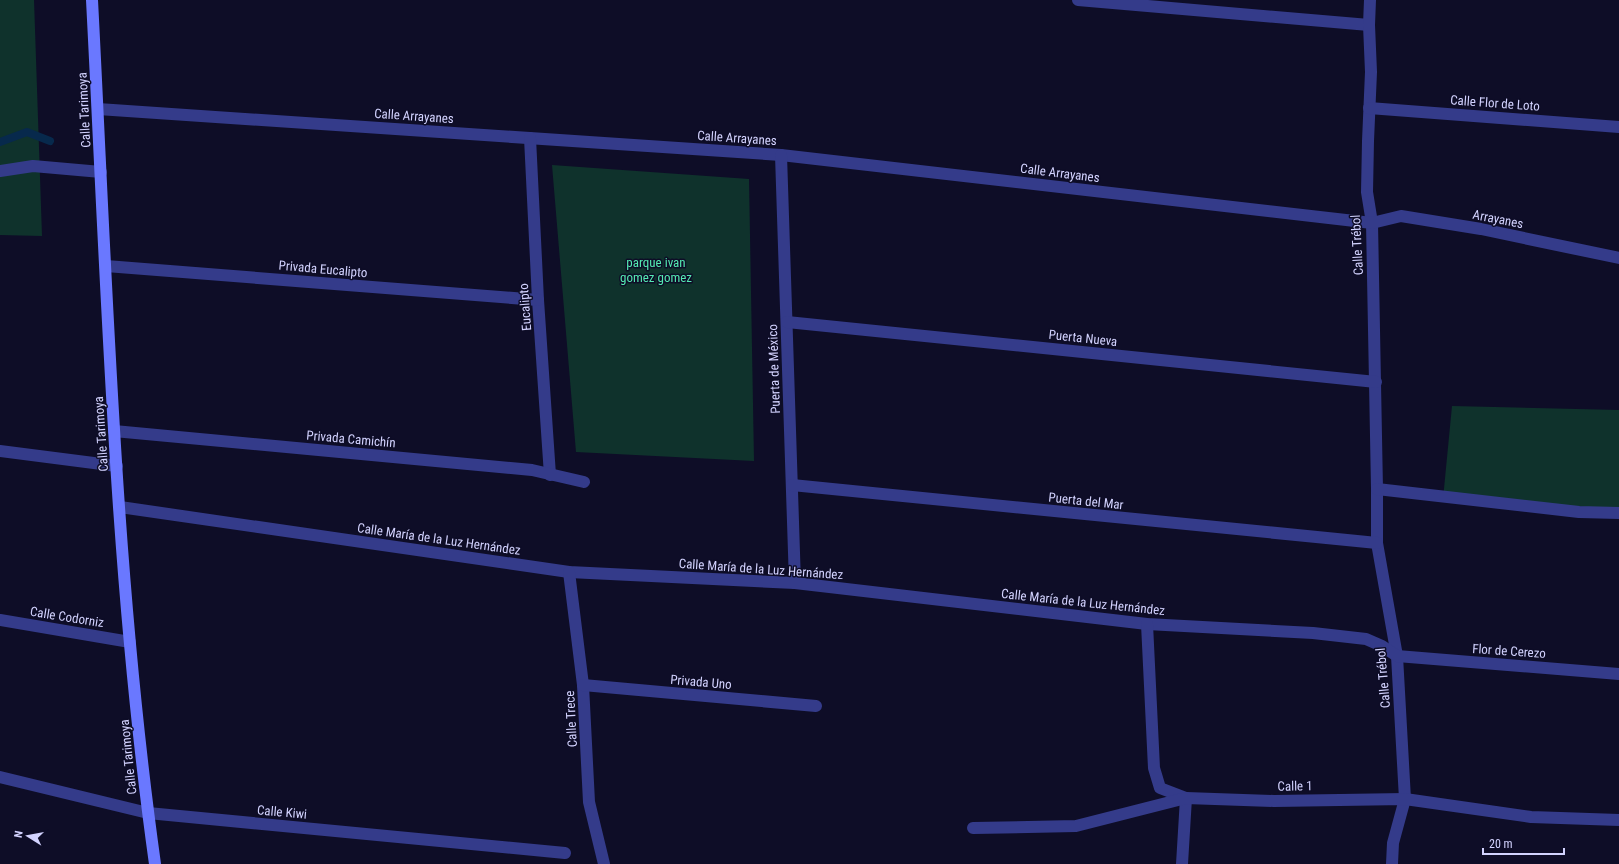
<svg xmlns="http://www.w3.org/2000/svg" width="1619" height="864" viewBox="0 0 1619 864" font-family="'Roboto Condensed',sans-serif">
	<style>
		.green { fill: #0f322c }
		.lines { fill: none; stroke-linecap: round; stroke-linejoin: round }
		.stream { stroke: #07294c; stroke-width: 8 }
		.street { stroke: #343b8a; stroke-width: 12 }
		.secondary { stroke: #6a78ff; stroke-width: 12 }
		.labels { text-anchor: middle; dominant-baseline: central; stroke-width: 3; stroke-linejoin: round; paint-order: stroke }
		.street-label { font-size: 13px; fill: #d3d3ff; stroke: #0e0d27 }
		.park-label { font-size: 13px; fill: #54eab2; stroke: #0e0d27 }
	</style>
	<rect width="100%" height="100%" fill="#0e0d27"/>
	<g class="green">
		<path d="M0,0h34l8,236 -42,-1z"/>
		<path d="M552,165l197,14 5,282 -178,-9z"/>
		<path d="M1452,406l167,4v99l-176,-10z"/>
	</g>
	<g class="lines">
		<path class="stream" d="M0,142l27,-10 23,9"/>
		<g class="street">
			<path d="M1078,0l291,25"/>
			<path d="M1370,0l-1,25 2,47 -3,69 -1,51 5,31 5,266v54l20,113 8,143 -12,44 -1,21"/>
			<path d="M1369,108l250,19"/>
			<path d="M98,109l683,46 591,68 29,-7 80,13 138,29"/>
			<path d="M530,138l8,162 12,175"/>
			<path d="M781,155l14,428"/>
			<path d="M0,171l33,-5 68,6"/>
			<path d="M106,266l432,34"/>
			<path d="M787,322l589,60"/>
			<path d="M114,431l418,39 52,12"/>
			<path d="M0,451l117,15"/>
			<path d="M792,485l585,58"/>
			<path d="M1377,489l202,23 40,1"/>
			<path d="M120,507l449,65 226,11 352,41 166,9 53,6 16,7 15,10 222,18"/>
			<path d="M569,572l14,113 6,117 15,62"/>
			<path d="M0,620l130,22"/>
			<path d="M1147,624l7,144 6,20 26,10 -4,66"/>
			<path d="M583,685l233,21"/>
			<path d="M0,777l148,36 417,40"/>
			<path d="M973,828l103,-2 110,-28 88,3 131,-2 126,18 88,3"/>
		</g>
		<path class="secondary" d="M92,0c15,288 23,578 63,864"/>
	</g>
	<g class="labels">
		<g class="street-label">
			<text transform="translate(1495 103) rotate(4)">Calle Flor de Loto</text>
			<text transform="translate(84 110) rotate(-93)">Calle Tarimoya</text>
			<text transform="translate(414 116) rotate(4)">Calle Arrayanes</text>
			<text transform="translate(737 138) rotate(4)">Calle Arrayanes</text>
			<text transform="translate(1060 173) rotate(7)">Calle Arrayanes</text>
			<text transform="translate(1498 219) rotate(11)">Arrayanes</text>
			<text transform="translate(1357 245) rotate(-93)">Calle Trébol</text>
			<text transform="translate(323 269) rotate(5)">Privada Eucalipto</text>
			<text transform="translate(525 307) rotate(-94)">Eucalipto</text>
			<text transform="translate(1083 338) rotate(6)">Puerta Nueva</text>
			<text transform="translate(774 369) rotate(-92)">Puerta de México</text>
			<text transform="translate(101 434) rotate(-94)">Calle Tarimoya</text>
			<text transform="translate(351 439) rotate(5)">Privada Camichín</text>
			<text transform="translate(1086 501) rotate(6)">Puerta del Mar</text>
			<text transform="translate(439 539) rotate(8)">Calle María de la Luz Hernández</text>
			<text transform="translate(761 569) rotate(4)">Calle María de la Luz Hernández</text>
			<text transform="translate(1083 602) rotate(6)">Calle María de la Luz Hernández</text>
			<text transform="translate(67 617) rotate(9)">Calle Codorniz</text>
			<text transform="translate(1509 651) rotate(4)">Flor de Cerezo</text>
			<text transform="translate(1383 678) rotate(-95)">Calle Trébol</text>
			<text transform="translate(701 682) rotate(5)">Privada Uno</text>
			<text transform="translate(571 719) rotate(-93)">Calle Trece</text>
			<text transform="translate(128 757) rotate(-96)">Calle Tarimoya</text>
			<text transform="translate(1295 786) rotate(-1)">Calle 1</text>
			<text transform="translate(282 812) rotate(5)">Calle Kiwi</text>
		</g>
		<g class="park-label">
			<text x="656" y="262">parque ivan<tspan x="656" dy="15">gomez gomez</tspan></text>
		</g>
	</g>
	<g transform="translate(28 836) rotate(281)" stroke="#0e0d27" stroke-width="3" paint-order="stroke">
	<path d="M0-3L7 15L0 10L-7 15Z" fill="#d3d3ff"/>
	<text y="-6" font-size="11" font-weight="bold" text-anchor="middle" fill="#d3d3ff">N</text>
	</g>
	<path d="M1483 848v6h81v-6" fill="none" stroke="#d3d3ff" stroke-width="2"/>
	<text x="1489" y="848" font-size="12" fill="#d3d3ff" stroke="#0e0d27" stroke-width="3" paint-order="stroke">20 m</text>
</svg>
